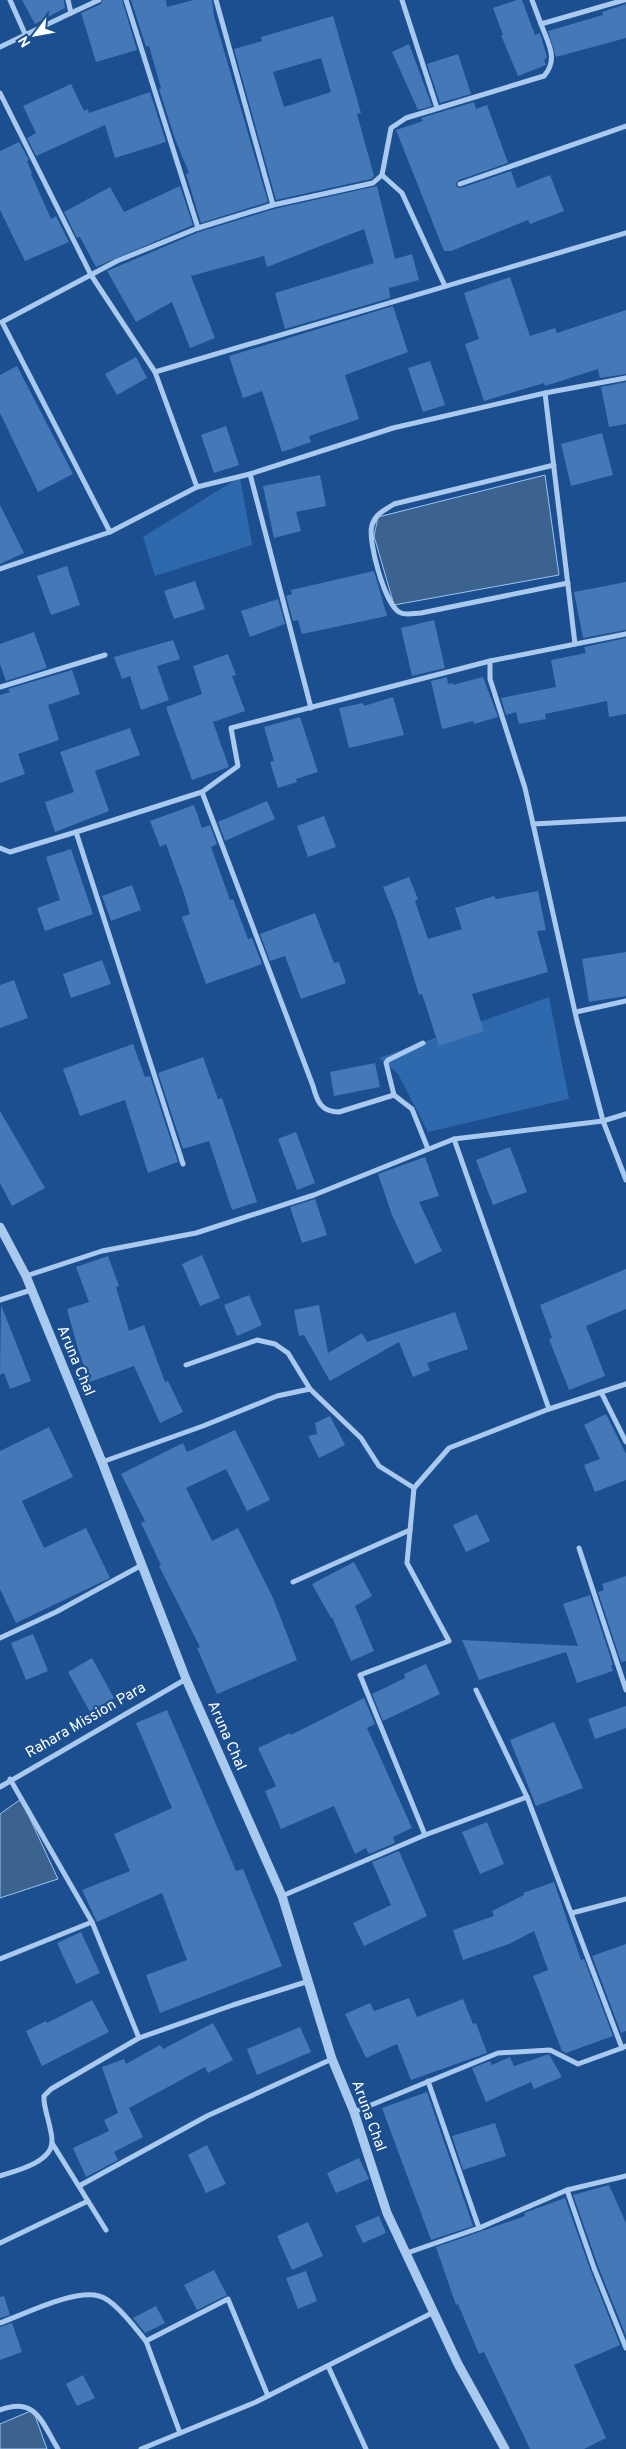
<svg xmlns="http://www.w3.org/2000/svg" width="626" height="2449" viewBox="0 0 626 2449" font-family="Overpass,sans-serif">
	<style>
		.green { fill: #2e69ad }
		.water { fill: #3c6290; stroke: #9cc4f0 }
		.building { fill: #4478b7; fill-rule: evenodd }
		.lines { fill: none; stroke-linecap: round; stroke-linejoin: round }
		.minor { stroke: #a9c9ee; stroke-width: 5 }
		.tertiary { stroke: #a9c9ee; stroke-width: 9 }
		.labels { text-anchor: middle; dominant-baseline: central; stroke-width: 4.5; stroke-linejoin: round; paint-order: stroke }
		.street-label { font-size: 15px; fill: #fff; stroke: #1b4f8f }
	</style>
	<rect width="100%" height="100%" fill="#1b4f8f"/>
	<g class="green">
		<path d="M240,477l12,68 -97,31 -12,-39z"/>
		<path d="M549,997l20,102 -141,33 -30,-58 -19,-16z"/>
	</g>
	<g class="water">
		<path d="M545,475l14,100 -165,30 -20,-69 4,-19z"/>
		<path d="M21,1799l37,80 -58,19v-84z"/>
		<path d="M33,2410l14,39h-47v-25z"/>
	</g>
	<g class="building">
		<path d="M22,0h42l1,8 -30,16z"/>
		<path d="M103,0h19l15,50 -41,12 -15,-49 20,-9z"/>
		<path d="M131,0h35l1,7 27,-7h18l2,16 54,186 -67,21 -15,-49 3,-1 -14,-34 -16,-50 2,-1 -12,-42 -3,1z"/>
		<path d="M517,0h5l13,35 5,-2 7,24 -3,3 2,5 -28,11 -17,-41h2l-10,-27z"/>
		<path d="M626,4v34l-70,19 -8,-26 55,-16 -1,-3z"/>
		<path d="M333,16l28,97 -4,1 17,62 -3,3 -95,21 -42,-151 28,-8 -1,-4zM321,58l10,34 -47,15 -11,-35z"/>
		<path d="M409,44l23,62 -14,4 -26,-58z"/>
		<path d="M458,54l13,40 -31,9 -13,-39z"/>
		<path d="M71,84l13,27 4,-2 1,4 61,-21 16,50 -51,16 -10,-33 -69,31 -9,-18 9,-5 -13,-27z"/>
		<path d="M474,102l2,7 11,-4 21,58 -49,17 -3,3 1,4 4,1 50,-17 6,17 33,-13 14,36 -34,13 -2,-4 -77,31h-7l-48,-121 27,-9 -2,-3z"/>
		<path d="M19,142l10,18 -2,1 5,12 -1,1 20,45 5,-3 13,26 -44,19 -25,-51v-59z"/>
		<path d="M180,186l13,39 -97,42 -16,-30 -3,1 -13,-26 46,-25 14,25z"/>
		<path d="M377,186l18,73 17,-5 7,26 -30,8 1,10 -105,31 -10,-36 99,-30 -10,-34 -97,38 -3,-11 -73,20 24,62 -25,10 -18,-46 -36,20 -29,-51 92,-39 75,-23z"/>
		<path d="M510,277l20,59 25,-8 2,5 69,-23v64l-26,4 -2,-9 -53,17 -1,-3 -60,18 -19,-57 14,-5 -15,-46z"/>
		<path d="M393,306l15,46 -63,23 14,44 -50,17 2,6 -29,10 -20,-61 -19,7 -14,-42z"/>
		<path d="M136,357l11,21 -30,17 -12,-21z"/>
		<path d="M430,361l15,44 -22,7 -15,-44z"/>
		<path d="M17,366l56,108 -35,18 -38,-79v-38z"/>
		<path d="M626,382v42l-17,3 -8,-40z"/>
		<path d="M226,426l13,39 -25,8 -13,-38z"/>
		<path d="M602,433l11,42 -42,11 -10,-42z"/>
		<path d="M320,475l6,31 -30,6 5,19 -27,7 -11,-52z"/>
		<path d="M0,505l24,48 -24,11z"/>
		<path d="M67,566l13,39 -29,10 -14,-39z"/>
		<path d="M374,571l13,45 -85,18 -4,-14 -5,1 -7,-25 6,-2 -1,-4z"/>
		<path d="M195,581l10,28 -31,10 -10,-28z"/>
		<path d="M626,582v48l-43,8 -9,-46z"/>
		<path d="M278,599l7,25 -35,13 -9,-26z"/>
		<path d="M434,620l11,48 -33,8 -11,-48z"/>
		<path d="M34,632l13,36 -41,13 -6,-17v-20z"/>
		<path d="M626,638v76l-17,3 -2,-16 -62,13 1,5 -27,5 -3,-12 -10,3 -5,-17 55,-11 -5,-27 35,-7 -2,-6z"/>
		<path d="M173,640l7,19 -23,7 12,34 -28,10 -11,-34 -8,3 -8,-22z"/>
		<path d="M228,654l8,21 -4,1 13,35 -32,11 16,45 -37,13 -26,-73 36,-13 -9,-28z"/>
		<path d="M72,670l8,24 -32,11 11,35 -41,14 7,20 -25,9v-88l10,-3 -2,-3z"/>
		<path d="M447,677l1,7 5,-1v2l30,-8 15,40 -24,7 -1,-3 -31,8 -11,-48z"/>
		<path d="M393,697l11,38 -55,13 -10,-40 24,-5 1,3z"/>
		<path d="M300,717l18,55 -22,7 1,3 -19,6 -8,-26 4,-1 -10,-34z"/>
		<path d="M130,728l10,27 -45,16 14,40 -54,21 -10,-30 29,-10 -14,-40z"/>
		<path d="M267,801l8,18 -50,22 -7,-19z"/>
		<path d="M194,805l8,23 8,-3 7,19 -6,3 19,53 3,-1 15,40 4,-1 10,26 -56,20 -24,-67 8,-3 -7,-23 -17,-47 -6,3 -10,-26z"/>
		<path d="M324,816l12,31 -28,10 -11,-31z"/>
		<path d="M71,849l22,65 -48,17 -8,-23 23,-8 -14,-43z"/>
		<path d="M409,877l9,22 -3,2 13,38 34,-10 -7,-21 39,-12 2,3 42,-8 8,39 -9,1 11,41 -76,22 12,37 -45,15 -17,-52 -3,1 -24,-78 -12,-30z"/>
		<path d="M132,885l9,25 -30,11 -9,-25z"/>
		<path d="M315,913l19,50 5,-1 7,21 -45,16 -16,-43 -15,5 -10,-27z"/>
		<path d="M626,952v44l-37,6 -7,-43z"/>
		<path d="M102,960l9,24 -40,14 -8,-24z"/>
		<path d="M14,980l14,38 -28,10v-43z"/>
		<path d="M133,1044l12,33 5,-1 28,86 -30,11 -23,-73 -45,16 -17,-47z"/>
		<path d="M203,1057l15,42 4,-1 35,104 -25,8 -23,-69 -26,8 -25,-76z"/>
		<path d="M375,1063l5,24 -46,9 -4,-24z"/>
		<path d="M0,1111l45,77 -33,18 -12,-23z"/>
		<path d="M296,1132l19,51 -18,7 -19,-51z"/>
		<path d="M510,1147l17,45 -34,13 -17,-45z"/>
		<path d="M425,1157l14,39 -20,6 23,49 -27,13 -23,-49 -14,-41z"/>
		<path d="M315,1199l12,36 -25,8 -12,-36z"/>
		<path d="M202,1255l18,43 -20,8 -18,-42z"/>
		<path d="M108,1256l11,30 -3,1 13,44 15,-6 21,57 3,-1 15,31 -23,11 -26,-57 -44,16 -12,-33 -11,-40 22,-7 -13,-35z"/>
		<path d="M626,1269v40l-40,17 19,50 -36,14 -20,-51 3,-1 -12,-33z"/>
		<path d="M249,1295l13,30 -25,11 -13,-31z"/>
		<path d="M1,1305l30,76 -21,8 -6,-16 -4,2z"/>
		<path d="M319,1305l9,48 34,-20 5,9 88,-30 13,37 -41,14 3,7 -17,7 -14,-35 -69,39 -26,-46 -5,1 -5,-26z"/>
		<path d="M606,1414l20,40v26l-31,12 -11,-27 16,-6 -16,-34z"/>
		<path d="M330,1416l15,29 -26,13 -11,-22 9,-2 -2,-11z"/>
		<path d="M49,1427l24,50 -51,24 22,47 42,-20 24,50 -94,45 -16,-34v-138z"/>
		<path d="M235,1430l35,70 -23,11 -21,-42 -40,19 26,53 26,-13 35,70 24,62 -80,34 -20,-46 3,-1 -41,-81 2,-1 -20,-42 4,-2 -24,-47 62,-31 4,9z"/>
		<path d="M477,1514l13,27 -24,11 -13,-27z"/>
		<path d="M354,1562l18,34 -17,10 19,45 -23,10 -19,-44 -1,1 -19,-34z"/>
		<path d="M626,1576v85l-5,1 -23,-70 6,-2 -2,-6z"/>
		<path d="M590,1595l23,70h-2l2,6 -36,12 -11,-31 -87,28 -17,-40 116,6 -15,-42z"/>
		<path d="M33,1634l15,37 -22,9 -15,-37z"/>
		<path d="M92,1658l22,40 -24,14 -22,-40z"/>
		<path d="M426,1664l14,30 -57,27 -11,-27 33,-16 -1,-4z"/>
		<path d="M364,1698l11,26 -8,4 45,100 -19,9 2,6 -26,11 -3,-6 -11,6 -21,-48 -53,23 -16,-38 11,-5 -18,-38 32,-15 1,2z"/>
		<path d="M626,1706v22l-31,11 -7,-20z"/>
		<path d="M167,1710l69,161 7,-2 39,97 -122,47 -14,-38 41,-15 -25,-67 -65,29 -15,-32 48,-19 -16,-37 58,-26 -36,-85z"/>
		<path d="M554,1722l29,66 -47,18 -26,-66z"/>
		<path d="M487,1822l17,42 -24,10 -18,-42z"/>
		<path d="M399,1851l28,65 -63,30 -11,-23 38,-18 -19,-43z"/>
		<path d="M554,1882l27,78 3,-1 29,77 -47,17 -4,-2 -29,-75 15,-6 -14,-39 -25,13 -46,16 -10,-30 41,-14 -2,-5 32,-16 -1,-2z"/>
		<path d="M81,1932l19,41 -24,11 -19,-41z"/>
		<path d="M626,1944v87l-5,2 -29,-77z"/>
		<path d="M409,1998l8,19 46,-18 10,25 3,-1 11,30 -76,27 -14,-36 -31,14 -21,-44 25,-11 4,8z"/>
		<path d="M92,2000l17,32 -67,34 -16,-35 20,-10 1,2z"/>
		<path d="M213,2023l20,37 -25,13 -3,-6 -76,41 14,29 -29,15 4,8 -32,17 -13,-29 36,-17 -5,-11 14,-7 -16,-46 22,-8 2,5 34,-19 3,4z"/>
		<path d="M300,2027l11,25 -54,23 -10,-26z"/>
		<path d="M549,2054l13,23 -28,12 -3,-7 -45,20 -14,-34 18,-7 2,4 18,-8 4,9z"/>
		<path d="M427,2092l46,134 -42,14 -49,-132z"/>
		<path d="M495,2123l11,33 -43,14 -11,-34z"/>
		<path d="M207,2145l19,39 -20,9 -18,-38z"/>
		<path d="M359,2158l10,21 -33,14 -9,-20z"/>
		<path d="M609,2185l17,38v113l-28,-70 -25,-71z"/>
		<path d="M565,2198l25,71 30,76 -46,20 32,73 -22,11h-54l-46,-97 -5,2 -21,-50 -2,1 -20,-58 89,-31 -1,-3z"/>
		<path d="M379,2216l7,17 -23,10 -8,-17z"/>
		<path d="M308,2222l15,34 -31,14 -15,-34z"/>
		<path d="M214,2270l13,25 -30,15 -13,-25z"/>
		<path d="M306,2271l11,30 -19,8 -12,-31z"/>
		<path d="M4,2296l6,19 -10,3v-21z"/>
		<path d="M156,2306l9,17 -20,10 -12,-15z"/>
		<path d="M12,2323l10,29 -22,8v-33z"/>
		<path d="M83,2375l12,23 -18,8 -11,-22z"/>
	</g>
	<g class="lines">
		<g class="minor">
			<path d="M10,0l16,36"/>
			<path d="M126,0l72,228"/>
			<path d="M402,0l35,108"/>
			<path d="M532,0l9,24 83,-24"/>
			<path d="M71,13l28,-13"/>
			<path d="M0,47l71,-34 -3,-13"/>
			<path d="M0,93l91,182 64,97"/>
			<path d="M382,175l20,18 43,93"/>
			<path d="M460,184l166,-58"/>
			<path d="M273,205l100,-22 9,-8 9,-47 15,-10 138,-42c15,-17 4,-33 -3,-52"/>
			<path d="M545,393l30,251"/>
			<path d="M554,465l-160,39c-9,6 -18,9 -22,21 -5,15 13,79 27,87 6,4 15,1 22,1l147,-30"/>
			<path d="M250,474l61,234"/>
			<path d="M197,487l-42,-115 471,-139"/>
			<path d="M110,532l-108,-210 115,-61 81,-33 75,-23 -57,-205"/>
			<path d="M0,569l110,-37 87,-45 53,-13 143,-46 152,-35 81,-15"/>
			<path d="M0,687l105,-32"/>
			<path d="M202,792l111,294c4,15 8,26 26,26l55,-17 18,14 16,40"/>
			<path d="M533,824l93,-5"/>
			<path d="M76,832l126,-40 36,-26 -7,-38 259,-67"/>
			<path d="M0,848l10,4 66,-20 107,332"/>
			<path d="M576,1012l50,-11"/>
			<path d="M394,1095l-8,-32 2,-3 35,-17"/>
			<path d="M626,1114l-23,7 23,59"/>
			<path d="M454,1139l95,270"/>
			<path d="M26,1276l76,-25 94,-18 118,-38 140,-56 149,-18 -26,-100 -52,-233 -35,-109v-18l136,-27"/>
			<path d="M0,1300l31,-10"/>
			<path d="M186,1365l71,-25 18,4 13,9 22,36"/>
			<path d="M601,1392l25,50"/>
			<path d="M102,1462l101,-36 74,-30 33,-7 51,49 18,28 35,22"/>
			<path d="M579,1548l47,142"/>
			<path d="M293,1582l117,-52"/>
			<path d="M0,1638l56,-26 86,-47"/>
			<path d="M10,1779l82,143 47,116"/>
			<path d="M0,1787l186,-108"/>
			<path d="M527,1797l95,251 4,-2"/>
			<path d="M425,1835l-65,-160 89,-34 -42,-78 7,-75 35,-40 100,-39 77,-25"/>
			<path d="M282,1896l143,-61 102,-38 -51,-107"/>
			<path d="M572,1913l54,-14"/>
			<path d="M0,1959l92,-37"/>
			<path d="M428,2081l51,147"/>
			<path d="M354,2112l144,-59 52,-3 28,14 44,-16"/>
			<path d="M52,2143l54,87"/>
			<path d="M0,2176c15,-5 50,-13 52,-33 1,-11 -7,-30 -8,-43v-4l7,-7 88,-51 94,-33 76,-24"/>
			<path d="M79,2186l128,-70 125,-57"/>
			<path d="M567,2190l27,78 32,80"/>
			<path d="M0,2243l88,-42"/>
			<path d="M407,2253l72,-25 88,-38 59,-14"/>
			<path d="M0,2323c25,-9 74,-34 99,-27 15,3 37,33 47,45l82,-42 40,97"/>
			<path d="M146,2341l34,92"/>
			<path d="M328,2366l38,83"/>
			<path d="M0,2410c36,-14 42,13 58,39"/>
			<path d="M141,2449l115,-47 178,-90"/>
		</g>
		<path class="tertiary" d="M0,1227l26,49 76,186 84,217 96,217 50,163 22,53 33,101 71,151 47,85"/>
	</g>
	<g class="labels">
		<g class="street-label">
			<text transform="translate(75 1361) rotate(67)">Aruna Chal</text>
			<text transform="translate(86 1721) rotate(-30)">Rahara Mission Para</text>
			<text transform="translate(226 1736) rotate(66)">Aruna Chal</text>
			<text transform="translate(368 2116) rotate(70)">Aruna Chal</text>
		</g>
	</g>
	<g transform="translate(35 35) rotate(238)" stroke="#1b4f8f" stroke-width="4" paint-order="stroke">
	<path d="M0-4L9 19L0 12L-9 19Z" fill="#ffffff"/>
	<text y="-8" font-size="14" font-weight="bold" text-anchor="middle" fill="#ffffff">N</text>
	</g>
</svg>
